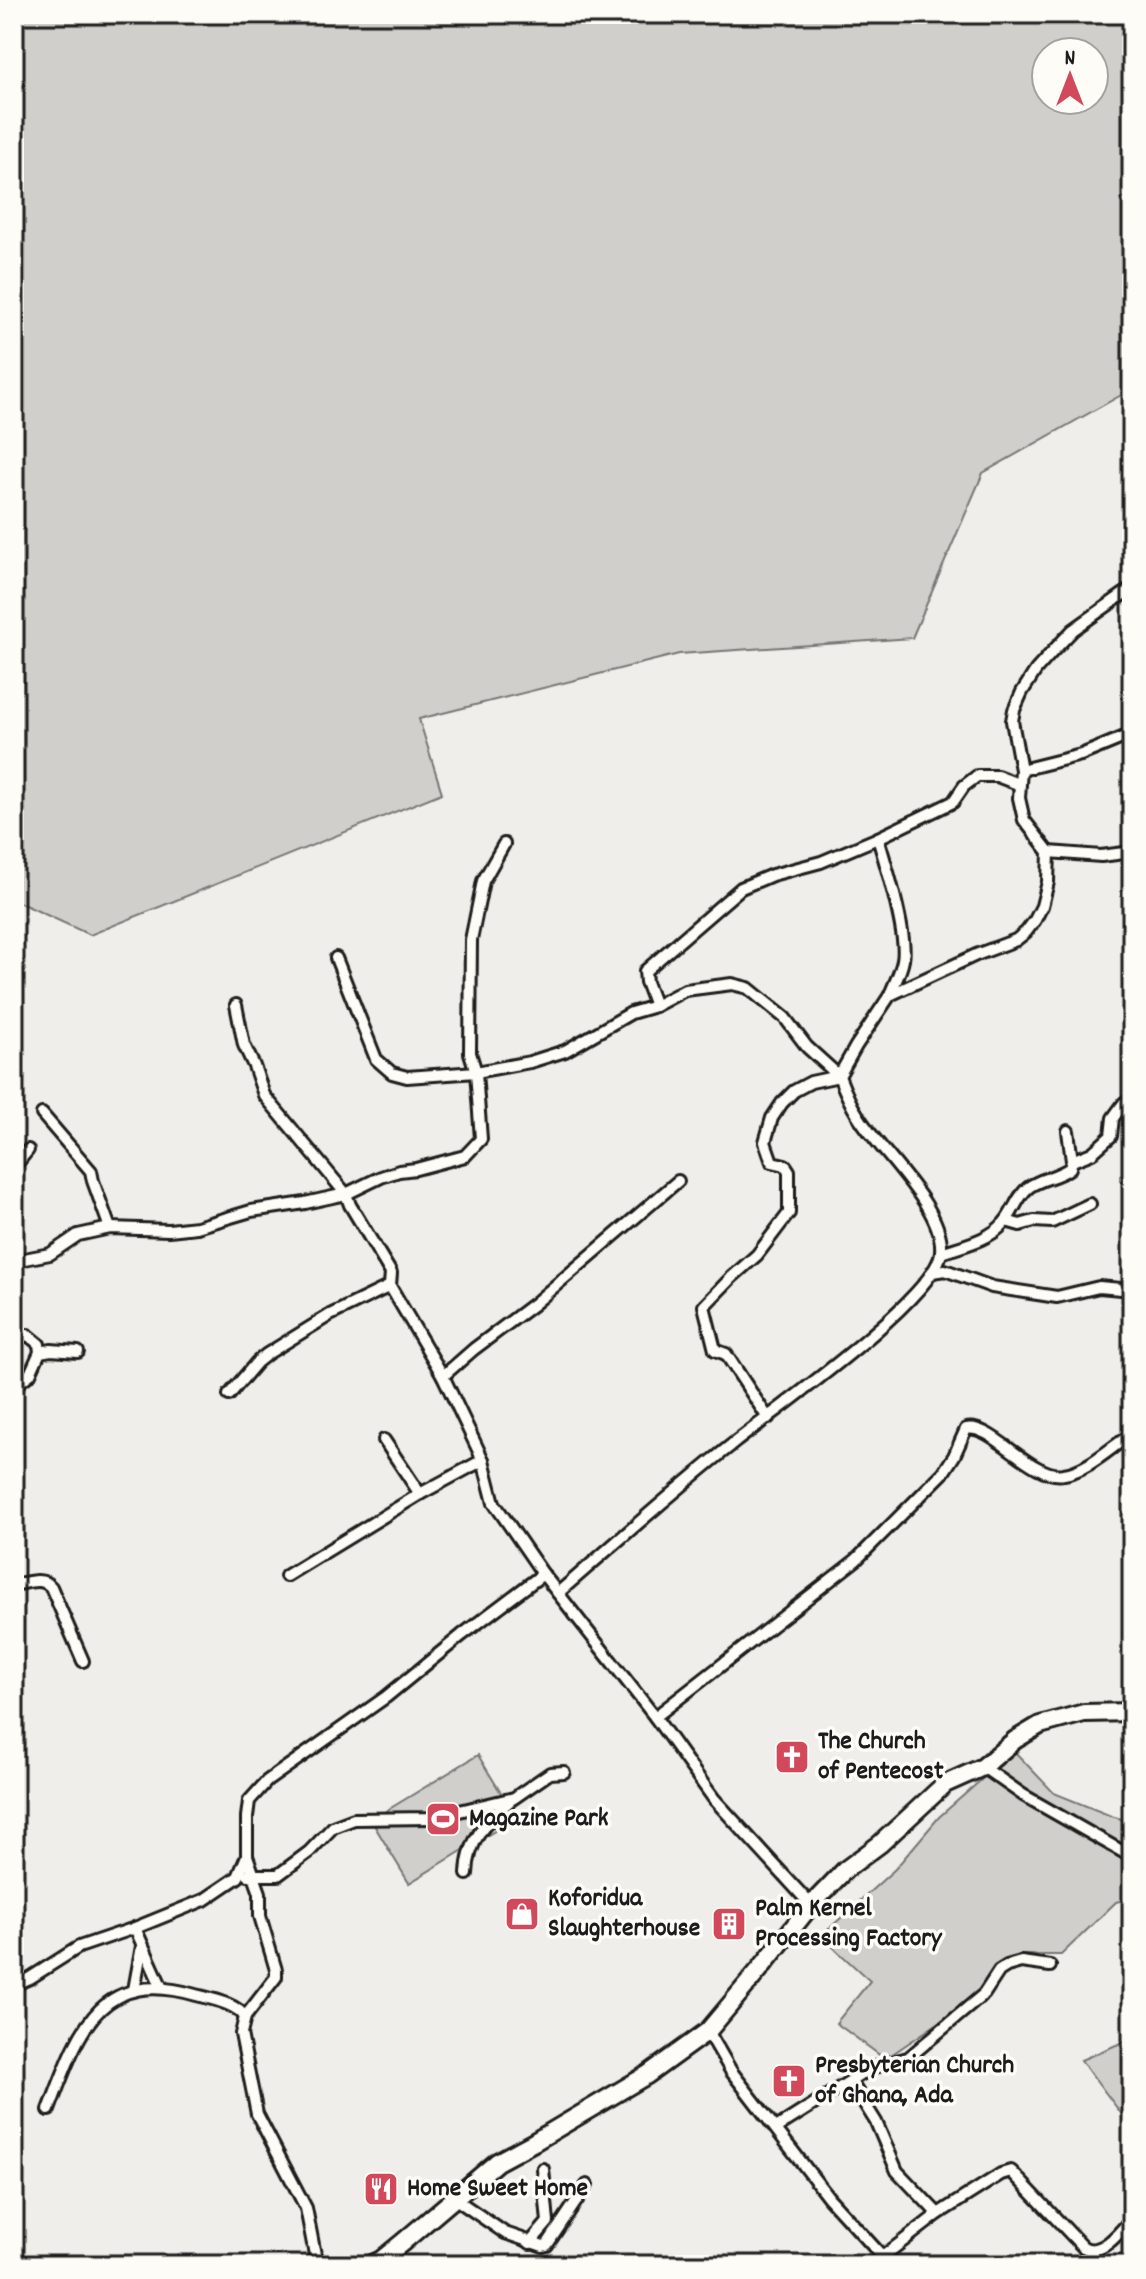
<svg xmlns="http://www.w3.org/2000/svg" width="1146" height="2279" viewBox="0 0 1146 2279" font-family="Dekko,sans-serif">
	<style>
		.green { fill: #d0cfcc; stroke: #767674; stroke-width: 2; fill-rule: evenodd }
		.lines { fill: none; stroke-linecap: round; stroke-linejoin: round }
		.street-casing { stroke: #1c1c1c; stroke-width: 16 }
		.primary-casing { stroke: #1c1c1c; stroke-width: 22 }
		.street { stroke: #fdfcf7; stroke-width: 10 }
		.primary { stroke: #fdfcf7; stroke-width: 16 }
		.labels { text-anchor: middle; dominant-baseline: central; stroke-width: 7; stroke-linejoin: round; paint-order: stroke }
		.poi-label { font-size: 26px; font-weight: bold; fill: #1c1c1c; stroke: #fdfcf7; text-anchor: start }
	</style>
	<rect width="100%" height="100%" fill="#f0eeea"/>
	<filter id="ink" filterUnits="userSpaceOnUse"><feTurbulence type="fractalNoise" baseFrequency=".0125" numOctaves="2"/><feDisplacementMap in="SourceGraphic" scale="16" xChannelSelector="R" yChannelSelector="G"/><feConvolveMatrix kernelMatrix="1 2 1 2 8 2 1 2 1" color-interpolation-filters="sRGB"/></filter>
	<g filter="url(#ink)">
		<g class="green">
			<path d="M14,14h1118v375l-149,84 -71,165 -233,16 -260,65 23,74 -352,142 -76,-35zM1046,52h48v48h-48z"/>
			<path d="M1014,1751l40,42 57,23 21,6v76l-16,4 -55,53h-41l-42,41 -93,63 -49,-36 34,-42 -49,-45 74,-67 44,-52z"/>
			<path d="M478,1755l38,63 -107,65 -38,-63z"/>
			<path d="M1128,2040l4,3v85l-51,-68z"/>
		</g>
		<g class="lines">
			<g class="street-casing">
				<g id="street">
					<path d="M1021,770l60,-15 46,-19"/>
					<path d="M878,838c8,27 30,97 25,122 -2,12 -9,24 -13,35"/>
					<path d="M1049,852l52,4 31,-4"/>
					<path d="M336,958l40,101 16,14 15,4 69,-5 54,-10 35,-11 66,-38 24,-7 30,-16 47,-6 16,4 37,30 22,29 32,29"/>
					<path d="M236,1005l8,40 10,21 10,29 82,99 4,11 41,68 -1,13 53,90 40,84 11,43 49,71 112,143 59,82 97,106"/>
					<path d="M655,1006l-9,-24 -1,-11 96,-83 31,-13 49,-13 57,-24 75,-36 11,-16 13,-10h20l21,8"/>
					<path d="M42,1114l49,57 2,10 17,47"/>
					<path d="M1072,1161l20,-8 19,-17 2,-18 11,-15"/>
					<path d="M14,1162l5,-1 9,-11"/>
					<path d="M1006,1221l14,4 14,-4 18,1 38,-18"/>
					<path d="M941,1253c20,-7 49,-13 63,-30 10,-11 13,-27 25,-36 13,-9 29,-10 41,-19l2,-7 -4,-30"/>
					<path d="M14,1261l36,-7 28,-19 32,-7 59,2 28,-3 54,-16 54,-8 41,-9 35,-17 18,-6 17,-2 49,-13 16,-17 -5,-67 -6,-19 1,-113 12,-59 21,-37"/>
					<path d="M932,1272l13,-2 47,17 65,10 42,-10 33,3"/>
					<path d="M14,1338l14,-3 11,9 1,8"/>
					<path d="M443,1376l31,-27 60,-45 144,-123"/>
					<path d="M14,1386l16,-12 10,-22 11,-2 27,2"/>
					<path d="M229,1395l28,-33 10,-8 63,-39 60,-29"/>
					<path d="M768,1418l-42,-64 -11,-4 -11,-44 28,-29 25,-22 32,-42v-42l-4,-6 -13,-3 -7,-20 7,-24 10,-15 12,-12 17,-9 28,-6"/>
					<path d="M384,1440l36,54"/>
					<path d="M286,1576l134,-82 63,-34"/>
					<path d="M14,1585c12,-2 28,-9 37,2l32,74"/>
					<path d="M558,1593c58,-50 115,-102 176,-150 39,-31 203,-146 207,-191 4,-45 -62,-100 -84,-138 -8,-12 -13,-25 -18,-38l17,-30 34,-51 86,-40 40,-15 10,-8 9,-12 7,-14 6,-24 1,-30 -25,-32 -5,-22 2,-28 -9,-49 2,-11 8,-18 14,-22 17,-19 20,-21 59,-42"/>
					<path d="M655,1717l201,-157 87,-87 11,-17 12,-27c25,-7 66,51 98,45 21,-3 42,-22 59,-34l9,-1"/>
					<path d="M983,1767l40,28 109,62"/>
					<path d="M247,1856l13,37v23l16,54v7l-31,40 -4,17 16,80 49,94 11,57"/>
					<path d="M467,1874c1,-35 20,-54 45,-75"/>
					<path d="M248,1875h30l31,-23 24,-25 21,-8 76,-1 84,-20 36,-25 14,-1"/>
					<path d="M135,1928l27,60"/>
					<path d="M14,1985l16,-7 49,-31 56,-19 69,-28 34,-23 9,-21v-39l2,-16 18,-20 119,-84 76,-62 81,-61"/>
					<path d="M134,1990l8,-44"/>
					<path d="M708,2031l23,40 98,127 53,58"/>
					<path d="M851,2082l25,40 21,49 41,43"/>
					<path d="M49,2110c29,-75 48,-144 147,-115 15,4 40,8 49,22"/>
					<path d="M776,2128l95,-60 37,-10 76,-64 15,-23 8,-5 14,-4 29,4"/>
					<path d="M454,2198l51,35 38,13 4,-1 40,-60"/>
					<path d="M530,2243l18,-21 -5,-53"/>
					<path d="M872,2265l66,-51 63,-40 10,-3 72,76c18,11 38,-16 49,-29"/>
				</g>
			</g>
			<g class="primary-casing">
				<path id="primary" d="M370,2265l11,-5 22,-18 94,-80 37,-20 113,-67 61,-44 52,-62 51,-64 34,-35 35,-26 65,-60 38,-17 32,-27 25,-15 44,-12 48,-1"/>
			</g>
			<use href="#street" class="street"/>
			<use href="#primary" class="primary"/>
		</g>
	</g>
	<defs>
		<g id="church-square" transform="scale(1.8)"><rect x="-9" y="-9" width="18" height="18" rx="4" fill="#d1495b" stroke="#fdfcf7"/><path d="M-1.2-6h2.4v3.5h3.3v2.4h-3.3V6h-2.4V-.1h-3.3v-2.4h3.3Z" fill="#fff"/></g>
		<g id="stadium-square" transform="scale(1.8)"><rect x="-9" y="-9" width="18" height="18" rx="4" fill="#d1495b" stroke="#fdfcf7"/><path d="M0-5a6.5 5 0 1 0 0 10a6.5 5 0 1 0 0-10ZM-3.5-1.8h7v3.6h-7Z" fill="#fff"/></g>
		<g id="shop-square" transform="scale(1.8)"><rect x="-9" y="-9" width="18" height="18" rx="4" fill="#d1495b" stroke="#fdfcf7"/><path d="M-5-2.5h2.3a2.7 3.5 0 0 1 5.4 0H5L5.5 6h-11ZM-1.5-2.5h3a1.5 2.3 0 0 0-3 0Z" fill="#fff"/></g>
		<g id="building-square" transform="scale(1.8)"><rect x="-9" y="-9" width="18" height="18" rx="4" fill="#d1495b" stroke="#fdfcf7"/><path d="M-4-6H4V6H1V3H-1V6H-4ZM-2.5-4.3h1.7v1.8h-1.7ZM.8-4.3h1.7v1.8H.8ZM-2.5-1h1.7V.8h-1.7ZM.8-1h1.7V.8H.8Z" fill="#fff"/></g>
		<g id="restaurant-square" transform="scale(1.8)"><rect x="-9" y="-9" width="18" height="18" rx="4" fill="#d1495b" stroke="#fdfcf7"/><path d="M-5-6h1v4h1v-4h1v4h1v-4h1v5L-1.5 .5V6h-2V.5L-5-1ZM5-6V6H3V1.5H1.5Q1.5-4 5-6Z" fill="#fff"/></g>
	</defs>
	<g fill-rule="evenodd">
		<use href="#church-square" x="792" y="1757"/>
		<use href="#stadium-square" x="443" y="1819"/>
		<use href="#shop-square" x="522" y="1914"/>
		<use href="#building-square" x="729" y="1924"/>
		<use href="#church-square" x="789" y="2081"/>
		<use href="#restaurant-square" x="381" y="2189"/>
	</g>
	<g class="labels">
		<g class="poi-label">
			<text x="818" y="1742">The Church<tspan x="818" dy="30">of Pentecost</tspan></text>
			<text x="469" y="1819">Magazine Park</text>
			<text x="548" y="1899">Koforidua<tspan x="548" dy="30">Slaughterhouse</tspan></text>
			<text x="755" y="1909">Palm Kernel<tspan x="755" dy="30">Processing Factory</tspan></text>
			<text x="815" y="2066">Presbyterian Church<tspan x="815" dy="30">of Ghana, Ada</tspan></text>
			<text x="407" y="2189">Home Sweet Home</text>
		</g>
	</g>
	<rect width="1146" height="2279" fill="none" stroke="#fdfcf7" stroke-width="48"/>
	<rect x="24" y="24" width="1098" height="2231" fill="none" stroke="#1c1c1c" stroke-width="3" filter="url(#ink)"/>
	<g transform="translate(1070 76)"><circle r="38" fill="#fdfcf7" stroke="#a3a29f" stroke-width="2"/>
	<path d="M0-6L14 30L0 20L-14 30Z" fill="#d1495b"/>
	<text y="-12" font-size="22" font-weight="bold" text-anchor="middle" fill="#1c1c1c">N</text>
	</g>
</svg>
